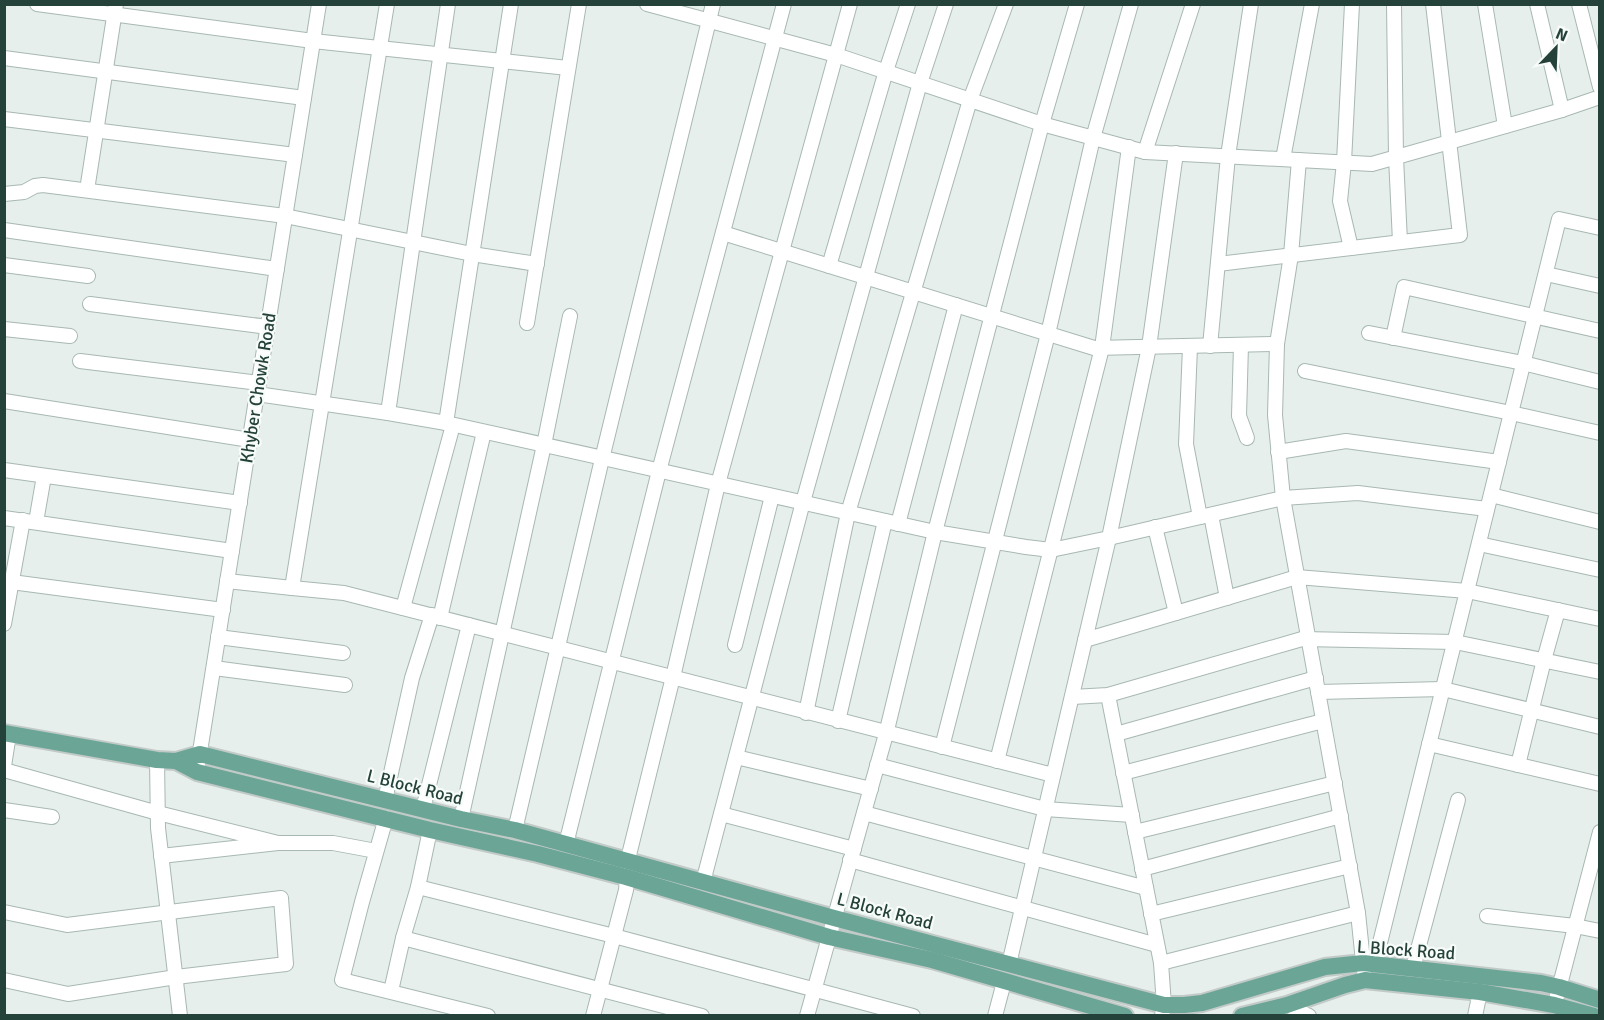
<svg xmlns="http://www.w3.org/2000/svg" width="1604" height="1020" viewBox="0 0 1604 1020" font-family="Signika,sans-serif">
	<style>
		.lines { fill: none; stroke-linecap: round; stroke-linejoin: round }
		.minor-casing { stroke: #a8b8b2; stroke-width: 16 }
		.major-casing { stroke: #c2cac8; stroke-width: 20 }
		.minor { stroke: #fff; stroke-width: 14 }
		.major { stroke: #6aa596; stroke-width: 16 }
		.labels { text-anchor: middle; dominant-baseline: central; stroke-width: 4.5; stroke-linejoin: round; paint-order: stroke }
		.street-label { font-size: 18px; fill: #24423a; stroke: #f7fbf9 }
	</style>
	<rect width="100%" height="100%" fill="#e6efeb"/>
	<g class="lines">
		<g class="minor-casing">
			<g id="minor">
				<path d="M37,4l276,37 255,27"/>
				<path d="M448,4l-60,409 58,10 489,109 91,15 25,3 58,-12 174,-40 75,-5 129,16"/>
				<path d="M647,4l189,51 206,69 103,28 227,12 190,-54 38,-13"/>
				<path d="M1394,4l2,153 4,85"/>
				<path d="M1485,4l20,122"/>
				<path d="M1537,4l25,106"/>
				<path d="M1579,4l21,83"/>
				<path d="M4,58l300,40"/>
				<path d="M4,119l291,36"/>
				<path d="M1145,152l48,-148"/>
				<path d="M1283,159l29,-155"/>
				<path d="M1299,160l-8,95 -14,89 -2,71 8,83 75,415 6,58"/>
				<path d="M87,190l29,-186"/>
				<path d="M4,194l20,-2 11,-6 8,-1 242,31 187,38 65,10"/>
				<path d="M4,230l273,39"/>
				<path d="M723,233l371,115 183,-4"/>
				<path d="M1351,248l-11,-47 4,-39 8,-158"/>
				<path d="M1218,264l242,-29 -27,-231"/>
				<path d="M4,265l84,11"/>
				<path d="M829,266l57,-195 22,-67"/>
				<path d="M1546,274l54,12"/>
				<path d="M90,304l178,23"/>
				<path d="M527,323l52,-319"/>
				<path d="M4,329l66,7"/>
				<path d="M1369,333l154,30 77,19"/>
				<path d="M1393,338l11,-51 196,44"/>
				<path d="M1241,345l-2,71 8,22"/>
				<path d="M1210,346l18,-190 23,-152"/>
				<path d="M1190,347l-4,97 14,73"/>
				<path d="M80,361l179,22"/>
				<path d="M1305,371l206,42 89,20"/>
				<path d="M257,394l131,19"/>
				<path d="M4,401l246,39"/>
				<path d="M446,423l65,-419"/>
				<path d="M1278,452l68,-11 153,21"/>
				<path d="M4,470l236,33"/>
				<path d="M1491,495l109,27"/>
				<path d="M1211,515l16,83"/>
				<path d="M4,518l228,33"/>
				<path d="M36,522l8,-46"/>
				<path d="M898,524l58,-219"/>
				<path d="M1155,527l21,86"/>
				<path d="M1479,544l121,26"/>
				<path d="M4,581l219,29"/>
				<path d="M227,581l65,7 52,5c236,61 472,123 709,182"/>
				<path d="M292,588l95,-584"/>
				<path d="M403,608l50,-183"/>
				<path d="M440,618l44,-186"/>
				<path d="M4,624l19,-104"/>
				<path d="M218,637l125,16"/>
				<path d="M1085,640l212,-63 170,14 133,28"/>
				<path d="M735,645l37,-149"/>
				<path d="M214,668l131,17"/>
				<path d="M1318,692l125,-3 157,38"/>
				<path d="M1108,695l53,268 3,42 -2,11"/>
				<path d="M1072,697l36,-2 194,-56 153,3 145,30"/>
				<path d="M806,713l42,-200 122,-413 36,-96"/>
				<path d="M838,721l47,-200"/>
				<path d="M1116,734l200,-56"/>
				<path d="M1429,744l171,40"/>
				<path d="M942,747l106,-413 45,-196 38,-134"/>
				<path d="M736,757l135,32"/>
				<path d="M157,760l1,68 22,188"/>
				<path d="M997,761l105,-413 27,-201"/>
				<path d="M198,764l121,-760"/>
				<path d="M877,765l168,44 87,6"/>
				<path d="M1518,765l26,-105 14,-50"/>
				<path d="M4,766l5,-32"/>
				<path d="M4,770l154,43 120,30 -117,13"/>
				<path d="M1123,773l200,-52"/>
				<path d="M385,800l27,-122 20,-63"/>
				<path d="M423,809l46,-184"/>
				<path d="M4,810l48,7"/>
				<path d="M864,813l282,75"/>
				<path d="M721,814l133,35"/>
				<path d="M386,818l-24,84 -20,78 146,36"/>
				<path d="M461,819l83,-374 26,-129"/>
				<path d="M515,830l87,-371 111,-455"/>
				<path d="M1135,832l200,-49"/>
				<path d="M278,843h55l43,8"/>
				<path d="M566,844l93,-373 125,-467"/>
				<path d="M850,860l307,85"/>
				<path d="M1142,869l199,-53"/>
				<path d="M703,882l100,-380 117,-419 26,-79"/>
				<path d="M418,887l196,49 299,80"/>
				<path d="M4,912l63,13 214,-27 5,66 -110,13 -108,17 -64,-14"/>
				<path d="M1151,914l199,-48"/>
				<path d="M1487,916l88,10 25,5"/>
				<path d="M403,938l299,78"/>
				<path d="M1161,963l197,-50"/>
				<path d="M1375,963l184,-744 41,9"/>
				<path d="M1009,964l100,-426 40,-191 27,-194"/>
				<path d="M1413,968l45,-168"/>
				<path d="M391,991l12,-53 15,-51 12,-57"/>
				<path d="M1557,996l43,-164"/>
				<path d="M1287,1005l22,11"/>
				<path d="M593,1016l33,-126 3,-35 44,-178 45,-193 132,-480"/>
				<path d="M807,1016l79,-282 49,-202 107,-408 35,-120"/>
				<path d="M995,1016l9,-34"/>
				<path d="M1475,1016l5,-24"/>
			</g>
		</g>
		<g class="major-casing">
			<g id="major">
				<path d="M4,733l153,27 19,1 24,-7 261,65 54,11 319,88 330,87h20l18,-2 123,-36 38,-4 178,20 18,4 41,13"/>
				<path d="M176,761l21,11 233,58 108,24 88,23 203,60 103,23 193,56"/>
				<path d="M1242,1016l45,-11 58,-20 20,-5 115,12 74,13 40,11"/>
			</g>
		</g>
		<use href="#minor" class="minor"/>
		<use href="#major" class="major"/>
	</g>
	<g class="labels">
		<g class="street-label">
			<text transform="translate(258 388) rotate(-81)">Khyber Chowk Road</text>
			<text transform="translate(415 787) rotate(14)">L Block Road</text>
			<text transform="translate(885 911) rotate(15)">L Block Road</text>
			<text transform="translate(1406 950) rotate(4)">L Block Road</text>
		</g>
	</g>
	<rect width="1604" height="1020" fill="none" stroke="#24423a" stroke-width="12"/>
	<g transform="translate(1556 48) rotate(23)" stroke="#f7fbf9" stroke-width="4.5" paint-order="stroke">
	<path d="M0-4.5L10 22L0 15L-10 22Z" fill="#24423a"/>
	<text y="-9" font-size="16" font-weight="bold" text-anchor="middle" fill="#24423a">N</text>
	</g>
</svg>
